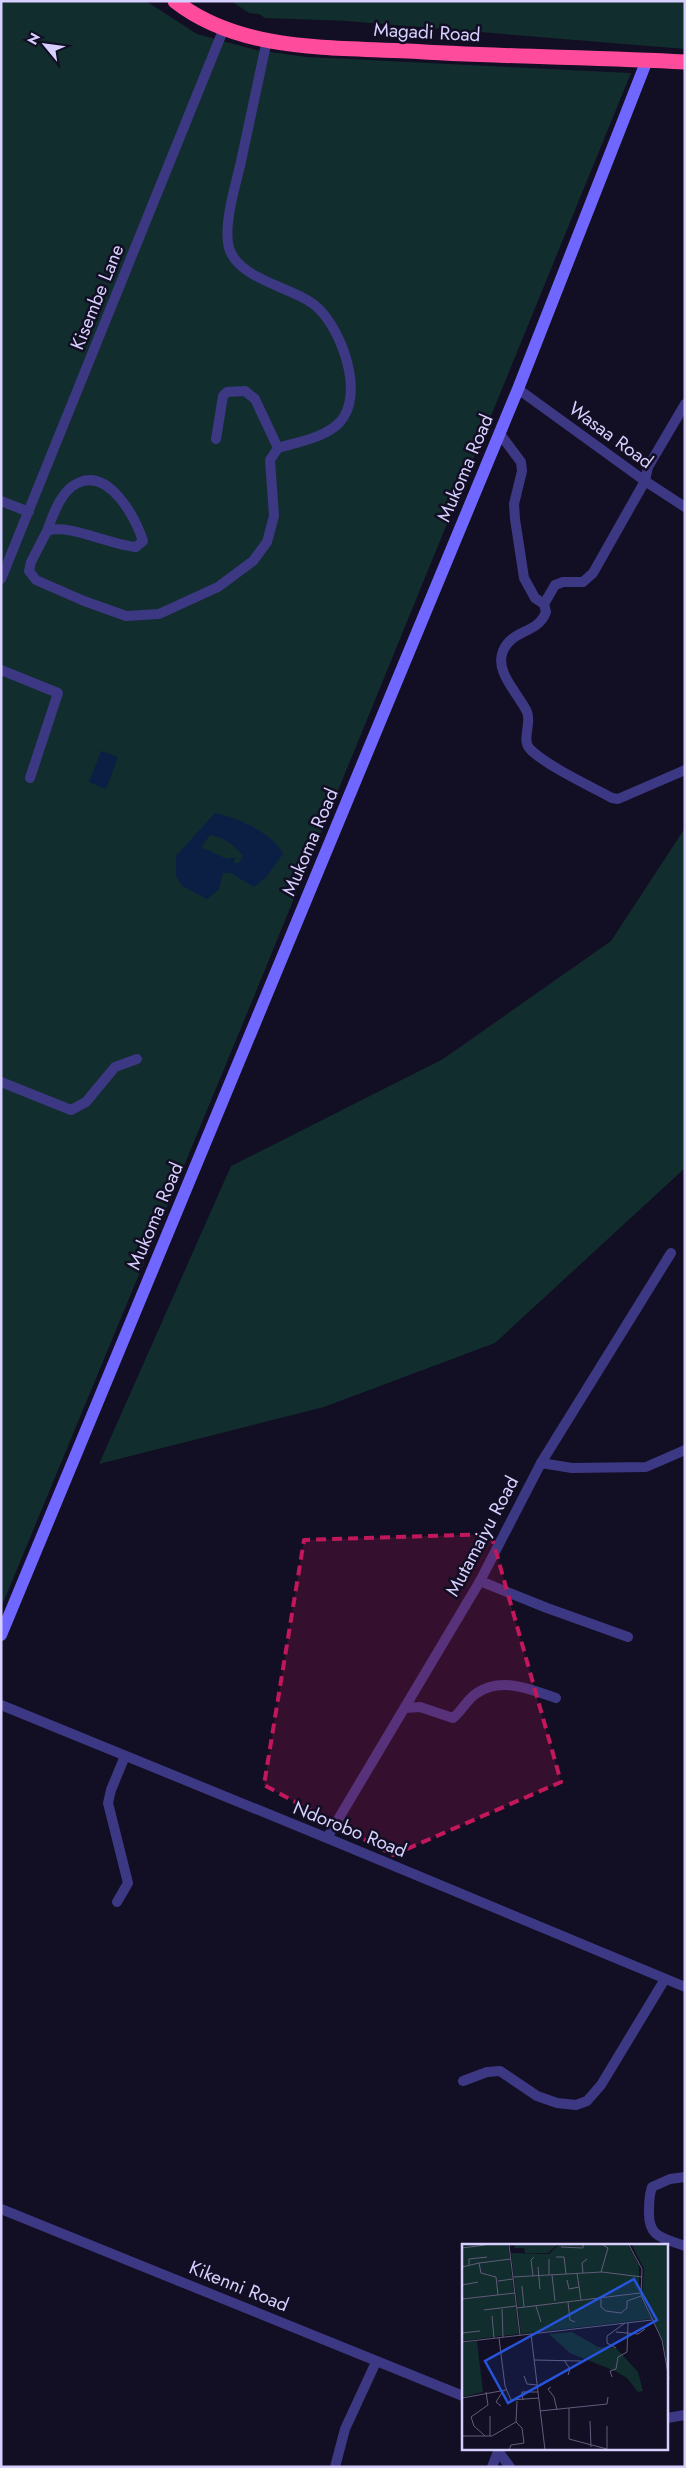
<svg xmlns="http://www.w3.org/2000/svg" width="686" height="2468" viewBox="0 0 686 2468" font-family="Jost,sans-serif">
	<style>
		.green { fill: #112d2d }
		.water { fill: #0b1f45; fill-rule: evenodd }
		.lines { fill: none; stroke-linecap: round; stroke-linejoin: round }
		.street { stroke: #3d3883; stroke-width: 10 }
		.secondary { stroke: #6f67ff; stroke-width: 12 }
		.highway { stroke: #ff4b9c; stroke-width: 15 }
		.marked { fill: #c2185b; fill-opacity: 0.2; stroke: #c2185b; stroke-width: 4; stroke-dasharray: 10 6; stroke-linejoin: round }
		.labels { text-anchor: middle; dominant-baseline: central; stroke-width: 5; stroke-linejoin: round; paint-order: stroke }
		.street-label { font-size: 19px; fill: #d7d0ff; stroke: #120e23 }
		.inset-road { fill: none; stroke: #615c7b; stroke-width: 1 }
		.view { fill: #2654da; fill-opacity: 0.15; stroke: #2654da; stroke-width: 2.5 }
		.inset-edge { fill: none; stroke: #d7d0ff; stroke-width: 2.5 }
	</style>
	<rect width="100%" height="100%" fill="#120e23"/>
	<g class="green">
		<path d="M1,1h145l51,33 59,16 51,7 324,16 -378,926 -252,609z"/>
		<path d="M231,1h454v48l-339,-28 -81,-3 -6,-4 -10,-1z"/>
		<path d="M685,828v340l-190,175 -171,64 -225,57 132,-298 212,-107 168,-118z"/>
	</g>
	<g class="water">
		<path d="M101,751l17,6 -12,32 -17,-7z"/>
		<path d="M215,813c21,4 58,20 68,41l-17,23 -12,10 -23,-14h-8l-4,16 -12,10 -25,-13 -6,-10v-20zM210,835c15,3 23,9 33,21l-4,7h-6l3,-6 -9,2 -26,-12z"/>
	</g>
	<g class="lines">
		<g class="street">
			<path d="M518,389l127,92 40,26"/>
			<path d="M500,434l21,28 1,9 -8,33 1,15 9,59 11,20 9,6 2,8c-8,22 -34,17 -43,39 -9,21 16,43 24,61 5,11 -6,28 3,37 15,16 62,38 82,49l6,1 67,-29"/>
			<path d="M216,439l7,-43 4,-4 18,-1 10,8 23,49"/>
			<path d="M1,501l28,11"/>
			<path d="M47,531c6,-16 14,-41 31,-48 31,-15 57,34 65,58l-7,6c-26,-2 -68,-24 -89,-16l-16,31 -2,9 7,9 48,21 42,15 33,-2 59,-27 35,-26 14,-19 7,-26 -4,-56 8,-12c19,-6 47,-10 62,-26 25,-28 2,-91 -22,-114 -22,-21 -79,-27 -89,-60 -6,-22 6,-61 11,-82 9,-42 18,-84 27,-126"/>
			<path d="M1,579l223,-551"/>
			<path d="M544,604l11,-19 8,-3h20l10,-9 52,-92 3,-14 37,-63"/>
			<path d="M1,670l57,23 -28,85"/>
			<path d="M1,1082l70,28 15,-8 29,-35 22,-8"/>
			<path d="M541,1463l31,5 74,-1 39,-17"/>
			<path d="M480,1581l67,27 81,29"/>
			<path d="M1,1705l326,133 358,149"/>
			<path d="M405,1708l15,-1 33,11c9,-7 14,-19 24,-25 25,-17 55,-3 79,5"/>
			<path d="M327,1838l153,-257 61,-118 130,-210"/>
			<path d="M117,1902l11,-19 -20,-80 3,-13 14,-34"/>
			<path d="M463,2081l24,-9 13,-1 37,25 20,7 19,2 11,-4 14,-16 64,-106"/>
			<path d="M685,2177l-15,2 -18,8c-3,8 -3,15 -3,24 -1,27 14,27 36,35"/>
			<path d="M1,2209l462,187"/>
			<path d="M667,2418l18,-3"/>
			<path d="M498,2451l12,16"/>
			<path d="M335,2467l10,-38 31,-67"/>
			<path d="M492,2467l7,-18"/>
		</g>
		<path class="secondary" d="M1,1635l517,-1246 129,-329"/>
		<path class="highway" d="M175,1c65,51 156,46 233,50 92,6 185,6 277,11"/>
	</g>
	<path class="marked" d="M491,1534l70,248 -168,73 -129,-70 40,-245z"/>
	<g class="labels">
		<g class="street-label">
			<text transform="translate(427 32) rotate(3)">Magadi Road</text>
			<text transform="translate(97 297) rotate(-68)">Kisembe Lane</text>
			<text transform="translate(611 435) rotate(36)">Wasaa Road</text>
			<text transform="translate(465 468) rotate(-67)">Mukoma Road</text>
			<text transform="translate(310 842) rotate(-67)">Mukoma Road</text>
			<text transform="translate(155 1216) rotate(-67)">Mukoma Road</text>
			<text transform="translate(482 1536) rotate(-62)">Mutamaiyu Road</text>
			<text transform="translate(350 1829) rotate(22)">Ndorobo Road</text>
			<text transform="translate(239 2286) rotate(22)">Kikenni Road</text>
		</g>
	</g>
	<g transform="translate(462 2244)">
		<rect width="206" height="206" fill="#120e23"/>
		<path d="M0,1h46l11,89 -57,7zM53,1h42l-9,8h-23l-1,-5h-10zM96,1h70l11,20v22l12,32 -130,15 -10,-81 38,1zM170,1h36v124l-5,-28 -21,-46 2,-26zM110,88l26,15 18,1 22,24 5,19 -5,1 -11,-14 -12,-7 -45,-18 -21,-19zM15,97l6,51 -21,5v-54z" fill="#112d2d"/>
		<path class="inset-road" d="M47,1l11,90M167,1l13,24 -1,26 21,45 7,39M99,3l22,1v-3M0,4l23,-3M94,13h8l2,17M87,15v16M17,19l32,-4M7,21v-6l18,-2M0,23l17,-4 2,10 15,4 2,18M76,23l2,22M139,28l7,-24 -5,-3M115,29l4,27M121,29l-1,-10 5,-4M90,31l3,26M71,32l-2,-16 3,-3M51,33l89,-5 40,5M105,36l2,9 10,-2M36,37l15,-2M0,41l16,-3M60,42l2,21M0,55l53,-6M139,55v8l5,4 15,2 6,-5v-7l14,-5M106,58l2,18 5,2M74,62l5,16M55,64l123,-15M40,65l1,28M22,66l32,-4M30,72l2,22M154,88l22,2 7,-5M0,89l18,-2M69,90l14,116M37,94l6,48 6,14 28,-2M0,98l190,-22M154,104l-9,-5v-7l18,-13M72,116l47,1M102,116l6,9 -2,6M62,132l3,8 10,1M150,133l-2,-6 6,-2 2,-12 9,-5 1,-29M89,143l-3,2 6,8 3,13M0,154l44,-8M61,156l-1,-8h16M39,162l-5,-4 7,-11M107,164v31l38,10v-23M78,167l67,-7 1,-7M28,172v20M128,177l1,26M54,178l1,-21M0,192h30l24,-14M23,192l-11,-10 -3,-9 17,-12 -2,-13M47,206l2,-5 13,-2 -2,-15 -6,-6"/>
		<path class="view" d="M172,35l23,41 -149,83 -23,-42z"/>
		<rect width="206" height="206" class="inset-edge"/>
	</g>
	<rect width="686" height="2468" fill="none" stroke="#d7d0ff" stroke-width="5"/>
	<g transform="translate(45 45) rotate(299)" stroke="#120e23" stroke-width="4" paint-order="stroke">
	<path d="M0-4L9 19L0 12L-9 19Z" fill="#d7d0ff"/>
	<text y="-8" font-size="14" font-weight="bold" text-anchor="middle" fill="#d7d0ff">N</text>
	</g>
</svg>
